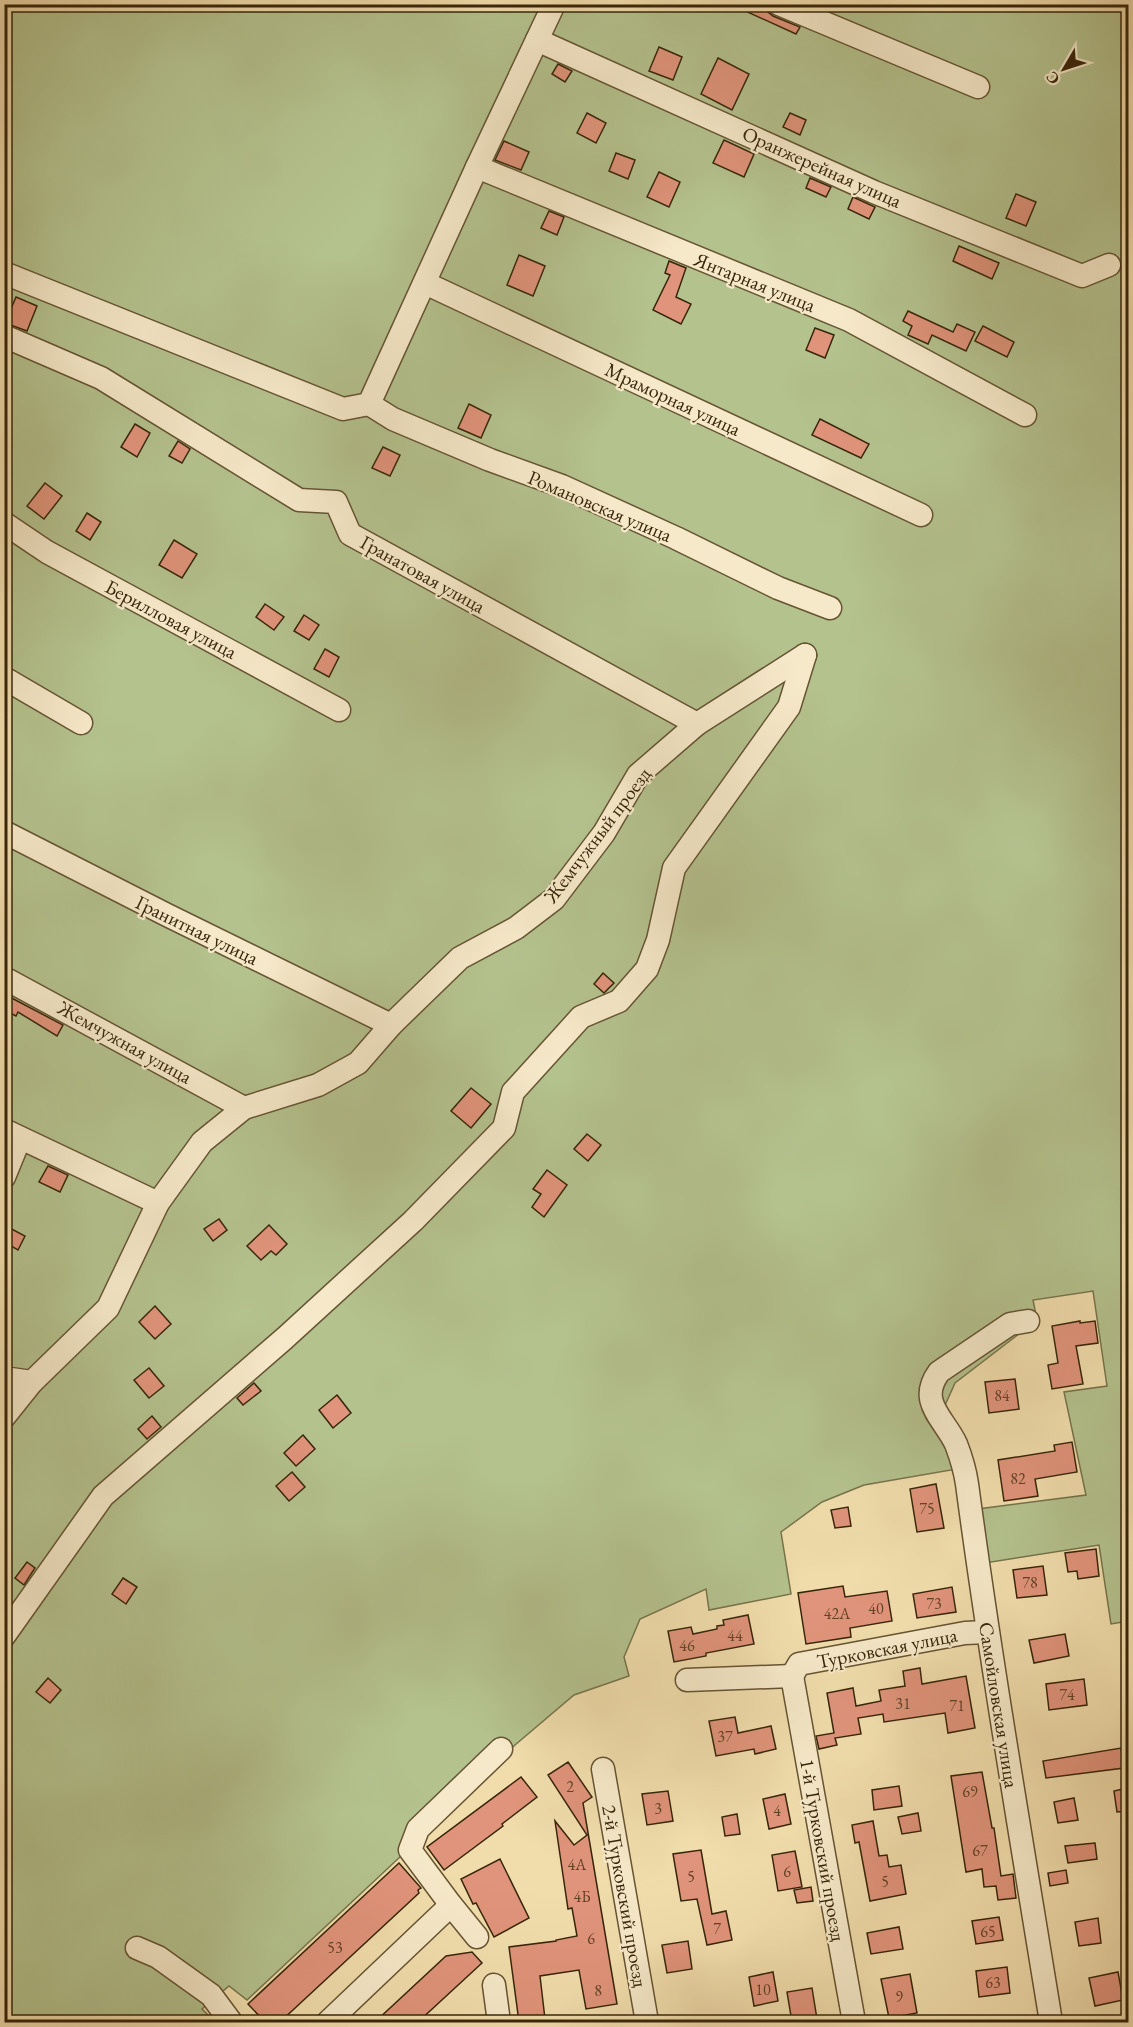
<svg xmlns="http://www.w3.org/2000/svg" width="1133" height="2027" viewBox="0 0 1133 2027" font-family="'EB Garamond',serif">
	<style>
		.green { fill: #b4c28e; stroke: #76744c; stroke-width: 1.5 }
		.building { fill: #e0947b; stroke: #38260b; stroke-width: 1.5 }
		.lines { fill: none; stroke-linecap: round; stroke-linejoin: round }
		.minor-casing { stroke: #665433; stroke-width: 25 }
		.minor { stroke: #f6e9c9; stroke-width: 22 }
		.labels { text-anchor: middle; dominant-baseline: central; stroke-width: 4.5; stroke-linejoin: round; paint-order: stroke }
		.number-label { font-size: 16px; fill: #624227 }
		.street-label { font-size: 20px; fill: #38260b; stroke: #f6e9c9 }
	</style>
	<rect width="100%" height="100%" fill="#f1ddac"/>
	<filter id="stains"><feTurbulence type="fractalNoise" baseFrequency=".00333" numOctaves="4"/><feColorMatrix values="0 0 0 0 .2 0 0 0 0 .09 0 0 0 0 .02 0 0 0 .5 -.17"/></filter>
	<radialGradient id="worn" r=".72"><stop offset=".6" stop-color="#630" stop-opacity="0"/><stop offset="1" stop-color="#630" stop-opacity=".3"/></radialGradient>
	<path class="green" d="M5,5h1123v1616l-17,3 -12,-79 -114,18 -7,-54 108,-14 -22,-103 43,-6 -14,-95 -60,9 4,20 -82,63 -13,29 15,57 -93,16 -42,17 -41,30 10,62 -82,16 -3,-21 -66,30 -16,38 5,19 -55,19 -59,50 -114,111 -154,144 -18,-14 -27,23 13,13h-210z"/>
	<g class="building">
		<path d="M730,4h36l2,8 5,4 27,11 -4,7z"/>
		<path d="M659,47l23,10 -9,23 -24,-9z"/>
		<path d="M718,58l31,16 -17,36 -31,-16z"/>
		<path d="M558,64l14,7 -7,11 -13,-8z"/>
		<path d="M587,113l19,10 -10,20 -19,-10z"/>
		<path d="M790,113l16,7 -6,15 -17,-8z"/>
		<path d="M724,140l30,14 -10,23 -31,-14z"/>
		<path d="M504,141l25,11 -8,18 -26,-10z"/>
		<path d="M616,153l19,7 -7,19 -19,-8z"/>
		<path d="M659,172l21,10 -11,25 -22,-10z"/>
		<path d="M810,178l21,9 -5,10 -20,-9z"/>
		<path d="M1016,194l20,8 -10,24 -20,-8z"/>
		<path d="M853,197l22,10 -6,12 -21,-10z"/>
		<path d="M549,211l15,6 -7,18 -16,-7z"/>
		<path d="M959,246l40,17 -7,16 -39,-18z"/>
		<path d="M519,255l26,11 -12,30 -26,-11z"/>
		<path d="M669,261l17,7 -10,29 15,7 -10,20 -28,-14 17,-35 -5,-2z"/>
		<path d="M16,297l21,9 -10,25 -22,-8z"/>
		<path d="M908,311l45,21 4,-8 18,8 -9,19 -34,-16 -4,9 -20,-9 4,-9 -9,-5z"/>
		<path d="M983,326l31,16 -7,15 -32,-16z"/>
		<path d="M815,328l19,7 -9,23 -19,-8z"/>
		<path d="M469,404l22,11 -10,23 -23,-10z"/>
		<path d="M820,419l49,25 -8,14 -49,-23z"/>
		<path d="M135,424l15,9 -13,24 -16,-10z"/>
		<path d="M178,441l12,8 -8,14 -13,-7z"/>
		<path d="M383,447l17,8 -10,21 -18,-8z"/>
		<path d="M45,483l17,13 -18,23 -17,-13z"/>
		<path d="M87,513l14,9 -11,18 -14,-9z"/>
		<path d="M174,540l23,14 -15,24 -23,-13z"/>
		<path d="M265,604l19,13 -10,13 -18,-13z"/>
		<path d="M304,615l15,10 -10,15 -15,-9z"/>
		<path d="M325,649l14,8 -10,20 -15,-8z"/>
		<path d="M603,973l11,10 -10,10 -10,-9z"/>
		<path d="M4,994l59,31 -6,11 -39,-24 -2,4 -12,-6z"/>
		<path d="M471,1088l20,16 -20,24 -20,-17z"/>
		<path d="M587,1134l14,11 -13,16 -14,-12z"/>
		<path d="M48,1166l20,9 -8,17 -21,-10z"/>
		<path d="M547,1170l20,15 -23,32 -12,-10 9,-13 -8,-5z"/>
		<path d="M219,1219l8,11 -14,11 -9,-12z"/>
		<path d="M4,1225l21,11 -7,14 -14,-8z"/>
		<path d="M269,1225l18,19 -11,11 -5,-4 -10,9 -14,-14z"/>
		<path d="M155,1306l16,18 -16,15 -16,-17z"/>
		<path d="M1080,1321v2l15,-2 3,22 -22,3 7,38 -31,5 -4,-24 10,-2 -6,-37z"/>
		<path d="M149,1368l15,18 -15,12 -15,-18z"/>
		<path d="M1015,1379l4,30 -30,4 -4,-31z"/>
		<path d="M254,1383l7,8 -18,14 -6,-7z"/>
		<path d="M337,1395l14,18 -18,15 -14,-18z"/>
		<path d="M152,1416l9,11 -14,12 -9,-10z"/>
		<path d="M303,1435l12,14 -19,17 -12,-13z"/>
		<path d="M1072,1442l5,30 -42,7 3,17 -34,5 -6,-41 57,-9 -1,-6z"/>
		<path d="M292,1472l13,15 -16,14 -13,-15z"/>
		<path d="M936,1484l8,44 -27,4 -7,-43z"/>
		<path d="M848,1507l3,19 -16,2 -4,-18z"/>
		<path d="M1096,1549l3,27 -21,3 -1,-8 -9,1 -3,-19z"/>
		<path d="M27,1562l8,6 -11,17 -9,-7z"/>
		<path d="M1043,1566l4,29 -30,3 -4,-28z"/>
		<path d="M123,1578l14,9 -11,17 -14,-10z"/>
		<path d="M843,1586l2,11 42,-6 5,30 -42,7 1,9 -45,7 -8,-51z"/>
		<path d="M952,1587l4,25 -39,6 -4,-24z"/>
		<path d="M748,1615l6,29 -48,9v3l-32,6 -6,-31 23,-4 2,7 24,-5v-3l7,-1 -1,-5z"/>
		<path d="M1065,1634l4,22 -35,7 -5,-23z"/>
		<path d="M920,1668l2,16 44,-8 9,52 -27,5 -3,-20 -61,9 -1,-8 -25,4 3,16 -26,4 2,7 -18,4 -3,-13 18,-3 -7,-40 26,-5 3,18 25,-5 -2,-11 26,-4 -2,-15z"/>
		<path d="M48,1678l13,12 -11,13 -14,-11z"/>
		<path d="M1084,1679l3,26 -38,5 -3,-26z"/>
		<path d="M735,1717l3,16 33,-7 5,23 -21,5 -1,-5 -38,7 -7,-35z"/>
		<path d="M1121,1748l3,20 -78,10 -3,-17z"/>
		<path d="M568,1762l24,35 -9,6 34,201 -31,5 -7,-39 -39,6 5,43 -26,3 -10,-75 47,-6v-1l21,-4 -5,-28 -4,1 -13,-88 19,24 13,-10 -39,-60z"/>
		<path d="M982,1772l10,56h2l7,48 12,-2 3,24 -18,2 -2,-14 -12,1 -2,-18 -16,3 -15,-96z"/>
		<path d="M521,1777l16,20 -35,27 1,2 -59,44 -17,-23z"/>
		<path d="M899,1786l3,20 -28,4 -2,-20z"/>
		<path d="M1127,1788l1,23 -11,1 -3,-21z"/>
		<path d="M668,1791l5,30 -26,4 -5,-31z"/>
		<path d="M785,1794l6,30 -22,5 -6,-30z"/>
		<path d="M1074,1798l4,22 -20,3 -4,-21z"/>
		<path d="M918,1813l3,18 -19,3 -4,-17z"/>
		<path d="M737,1814l3,20 -15,2 -3,-19z"/>
		<path d="M873,1821l6,35 8,-1 2,12 12,-2 5,29 -36,7 -11,-59 -4,1 -3,-18z"/>
		<path d="M1095,1843l2,16 -29,4 -3,-17z"/>
		<path d="M701,1850l11,64 14,-3 6,29 -25,5 -10,-46 -16,2 -8,-47z"/>
		<path d="M795,1851l7,36 -24,4 -6,-36z"/>
		<path d="M500,1859l29,59 -35,19 -18,-34 -3,1 -12,-25z"/>
		<path d="M399,1863l22,25 -3,2 1,3 -139,129h-15l-17,-18z"/>
		<path d="M1066,1870l2,13 -18,3 -2,-13z"/>
		<path d="M811,1887l2,14 -16,2 -3,-13z"/>
		<path d="M999,1917l4,23 -27,4 -4,-23z"/>
		<path d="M1098,1918l3,25 -22,3 -4,-24z"/>
		<path d="M899,1927l4,22 -32,5 -4,-21z"/>
		<path d="M688,1941l4,28 -25,4 -5,-28z"/>
		<path d="M472,1952l10,11 -64,59h-43l71,-66z"/>
		<path d="M1007,1967l3,26 -31,4 -3,-26z"/>
		<path d="M773,1972l5,29 -24,5 -5,-29z"/>
		<path d="M1118,1972l5,28 -28,6 -6,-28z"/>
		<path d="M910,1974l7,39 -28,5 -8,-39z"/>
		<path d="M812,1988l5,31 -25,3 -5,-30z"/>
	</g>
	<g class="lines">
		<g class="minor-casing">
			<g id="minor">
				<path d="M779,4l199,83"/>
				<path d="M537,40l337,152 208,84 27,-11"/>
				<path d="M477,167l372,153 176,95"/>
				<path d="M4,273l339,136 26,-5 108,-237 77,-163"/>
				<path d="M425,283l496,232"/>
				<path d="M4,336l97,42 198,122 37,2 14,32 347,190"/>
				<path d="M369,404l24,15 97,41 72,26 114,52 102,50 52,20"/>
				<path d="M4,523l43,29 292,158"/>
				<path d="M4,678l77,45"/>
				<path d="M4,832l163,83 224,110"/>
				<path d="M4,978l240,130"/>
				<path d="M4,1130l154,73"/>
				<path d="M4,1177l16,-39"/>
				<path d="M1028,1321l-18,3 -71,48c-22,30 5,46 17,72 5,13 9,26 11,40 24,180 55,359 84,538"/>
				<path d="M4,1378l28,4"/>
				<path d="M4,1417l28,-35 76,-74 50,-105 44,-61 42,-34 74,-23 40,-22 33,-38 69,-67 56,-30 38,-29 50,-66 34,-58 59,-51 108,-69"/>
				<path d="M4,1636l99,-140 182,-158 128,-117 91,-93 9,-36 68,-75 38,-16 28,-32 11,-29 16,-72 115,-161 16,-52"/>
				<path d="M792,1676l62,346"/>
				<path d="M792,1676l7,-12 166,-31 22,-1"/>
				<path d="M687,1680l105,-4"/>
				<path d="M603,1769l44,253"/>
				<path d="M477,1937l-26,-32 -41,-55 8,-21 83,-80"/>
				<path d="M137,1948l21,9 53,38 20,27"/>
				<path d="M494,1985l5,37"/>
				<path d="M328,2022l123,-117"/>
			</g>
		</g>
		<use href="#minor" class="minor"/>
	</g>
	<g class="labels">
		<g class="number-label">
			<text x="1002" y="1395">84</text>
			<text x="1018" y="1478">82</text>
			<text x="927" y="1508">75</text>
			<text x="1030" y="1582">78</text>
			<text x="934" y="1603">73</text>
			<text x="876" y="1608">40</text>
			<text x="837" y="1613">42А</text>
			<text x="735" y="1635">44</text>
			<text x="687" y="1645">46</text>
			<text x="1067" y="1694">74</text>
			<text x="903" y="1703">31</text>
			<text x="957" y="1705">71</text>
			<text x="725" y="1736">37</text>
			<text x="570" y="1786">2</text>
			<text x="970" y="1791">69</text>
			<text x="658" y="1808">3</text>
			<text x="777" y="1810">4</text>
			<text x="980" y="1850">67</text>
			<text x="577" y="1864">4А</text>
			<text x="787" y="1871">6</text>
			<text x="691" y="1876">5</text>
			<text x="885" y="1881">5</text>
			<text x="582" y="1896">4Б</text>
			<text x="717" y="1928">7</text>
			<text x="988" y="1931">65</text>
			<text x="591" y="1938">6</text>
			<text x="335" y="1947">53</text>
			<text x="993" y="1982">63</text>
			<text x="763" y="1989">10</text>
			<text x="598" y="1990">8</text>
			<text x="899" y="1996">9</text>
		</g>
		<g class="street-label">
			<text transform="translate(822 167) rotate(24)">Оранжерейная улица</text>
			<text transform="translate(755 282) rotate(22)">Янтарная улица</text>
			<text transform="translate(673 399) rotate(25)">Мраморная улица</text>
			<text transform="translate(600 506) rotate(23)">Романовская улица</text>
			<text transform="translate(423 574) rotate(29)">Гранатовая улица</text>
			<text transform="translate(171 619) rotate(28)">Берилловая улица</text>
			<text transform="translate(597 835) rotate(-53)">Жемчужный проезд</text>
			<text transform="translate(197 930) rotate(26)">Гранитная улица</text>
			<text transform="translate(125 1042) rotate(29)">Жемчужная улица</text>
			<text transform="translate(887 1648) rotate(-11)">Турковская улица</text>
			<text transform="translate(999 1705) rotate(81)">Самойловская улица</text>
			<text transform="translate(823 1850) rotate(80)">1-й Турковский проезд</text>
			<text transform="translate(625 1896) rotate(80)">2-й Турковский проезд</text>
		</g>
	</g>
	<rect width="1133" height="2027" fill="none" stroke="#f1ddac" stroke-width="24"/>
	<rect x="6" y="6" width="1121" height="2015" fill="none" stroke="#38260b" stroke-width="3"/>
	<rect x="12" y="12" width="1109" height="2003" fill="none" stroke="#38260b" stroke-width="1.5"/>
	<g transform="translate(1064 69) rotate(231)" stroke="#f6e9c9" stroke-width="4.5" paint-order="stroke">
	<path d="M0-4.5L10 22L0 15L-10 22Z" fill="#38260b"/>
	<text y="-9" font-size="16" font-weight="bold" text-anchor="middle" fill="#38260b">С</text>
	</g>
	<rect width="100%" height="100%" filter="url(#stains)"/>
	<rect width="100%" height="100%" fill="url(#worn)"/>
</svg>
